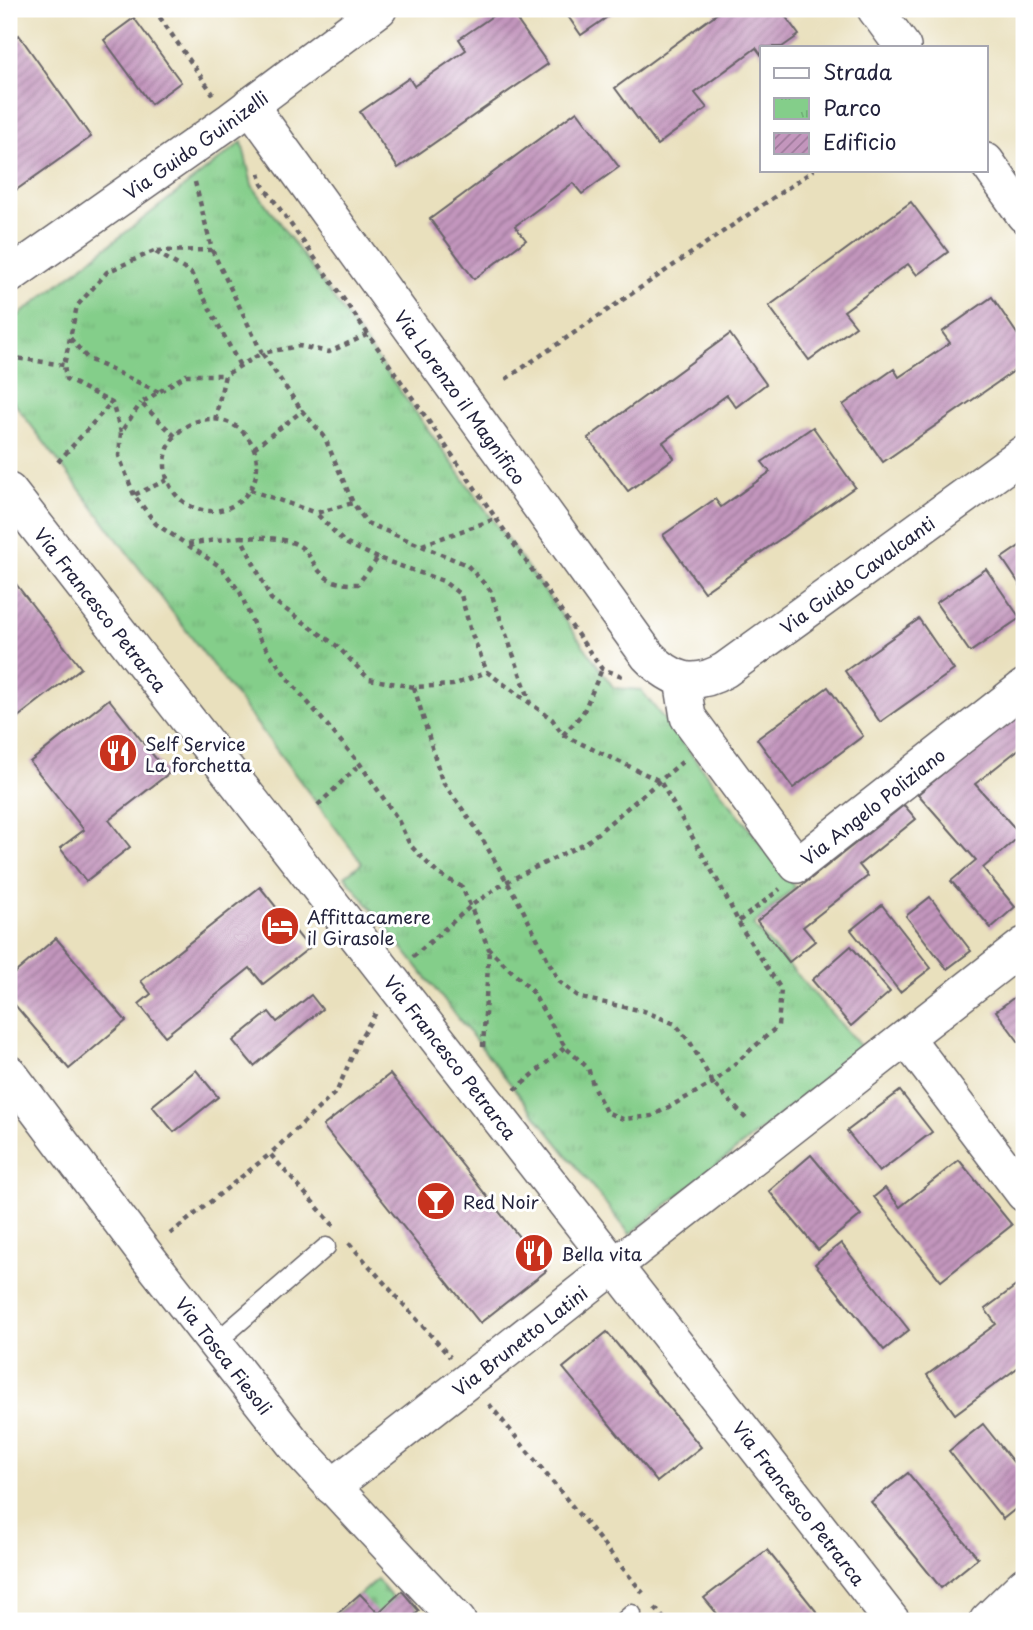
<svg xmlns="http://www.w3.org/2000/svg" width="1033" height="1630" viewBox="0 0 1033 1630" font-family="'Playpen Sans',sans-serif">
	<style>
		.cemetery { fill: url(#cemetery-stones); stroke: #537862; stroke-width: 2 }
		.park { fill: url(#park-tufts); stroke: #537862; stroke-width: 2 }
		.building { fill: url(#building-hatch) }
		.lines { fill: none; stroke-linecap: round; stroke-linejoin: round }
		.lane-casing { stroke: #686468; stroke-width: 21 }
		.street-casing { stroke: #686468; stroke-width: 38 }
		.path { stroke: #686468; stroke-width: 4.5; stroke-dasharray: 5 5; stroke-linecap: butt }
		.lane { stroke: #fff; stroke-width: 18 }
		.street { stroke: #fff; stroke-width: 35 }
		.labels { text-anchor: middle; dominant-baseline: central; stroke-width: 6; stroke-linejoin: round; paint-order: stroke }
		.street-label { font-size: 18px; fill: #22223b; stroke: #fff }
		.poi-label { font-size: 18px; fill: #22223b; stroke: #fff; text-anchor: start }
	</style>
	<defs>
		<pattern id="cemetery-stones" width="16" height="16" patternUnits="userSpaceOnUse" patternTransform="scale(1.75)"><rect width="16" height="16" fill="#84ce8a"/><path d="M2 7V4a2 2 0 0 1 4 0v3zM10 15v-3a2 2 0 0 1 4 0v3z" fill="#72b178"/></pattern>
		<pattern id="park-tufts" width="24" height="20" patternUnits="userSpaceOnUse" patternTransform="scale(1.75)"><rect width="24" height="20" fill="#84ce8a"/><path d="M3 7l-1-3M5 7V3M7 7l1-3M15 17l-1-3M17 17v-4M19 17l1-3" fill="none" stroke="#72b178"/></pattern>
		<pattern id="building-hatch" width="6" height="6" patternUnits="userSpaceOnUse" patternTransform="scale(1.75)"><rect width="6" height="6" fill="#c396bd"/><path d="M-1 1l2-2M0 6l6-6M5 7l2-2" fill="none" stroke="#9e7a9b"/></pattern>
	</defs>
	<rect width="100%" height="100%" fill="#fff"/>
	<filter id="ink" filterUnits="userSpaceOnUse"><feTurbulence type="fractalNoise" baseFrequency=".0143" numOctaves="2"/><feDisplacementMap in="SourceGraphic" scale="14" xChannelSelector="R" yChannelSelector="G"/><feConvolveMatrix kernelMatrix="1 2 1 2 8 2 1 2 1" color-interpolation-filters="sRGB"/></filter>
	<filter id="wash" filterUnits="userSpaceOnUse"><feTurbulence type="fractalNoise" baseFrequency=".00686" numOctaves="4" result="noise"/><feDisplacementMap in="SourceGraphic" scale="28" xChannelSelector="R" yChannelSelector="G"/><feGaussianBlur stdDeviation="1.57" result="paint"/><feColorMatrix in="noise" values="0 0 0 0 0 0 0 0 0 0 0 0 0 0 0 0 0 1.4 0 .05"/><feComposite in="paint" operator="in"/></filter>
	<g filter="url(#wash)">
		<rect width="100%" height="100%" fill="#e9e0bd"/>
		<path class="cemetery" d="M377,1579l16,20 9,-8 17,20 -5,5 5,5h-90z"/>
		<path class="park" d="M242,142l10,43 362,503 27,2 154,197 -42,38 110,124 -233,185 -285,-358 17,-13 -353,-467v-73z"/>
		<g id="blocks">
			<g class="building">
				<path d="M503,9h6l39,55 -150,104 -38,-56 49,-34 5,8 52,-36 -7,-11z"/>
				<path d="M563,9h56l-38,26z"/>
				<path d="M723,9h57l19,26 -17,12h-20v9l-6,-8 -61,45 12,15 -50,37 -42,-57z"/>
				<path d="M134,18l47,64 -30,22 -47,-64z"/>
				<path d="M19,35l72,102 -82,58v-153z"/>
				<path d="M577,111l42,56 -37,27 -9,-11 -58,43 11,14 -52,39 -44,-60z"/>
				<path d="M911,202l37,50 -31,23 -9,-11 -64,47 12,15 -47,34 -40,-54z"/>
				<path d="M992,297l32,47v20l-141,98 -40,-57 51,-36 5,8 51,-34 -8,-11z"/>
				<path d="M730,334l36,50 -30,23 -9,-12 -64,47 11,16 -46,33 -40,-53z"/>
				<path d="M813,427l42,60 -151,105 -41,-57 52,-36 6,8 49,-35 -8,-10z"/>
				<path d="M1024,543v48l-22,-33z"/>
				<path d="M986,569l34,49 -50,34 -34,-49z"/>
				<path d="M9,575l72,93 -72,56z"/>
				<path d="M919,619l35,51 -74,52 -35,-51z"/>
				<path d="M828,687l35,49 -70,52 -36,-49z"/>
				<path d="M109,699l59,75 -59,46 21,27 -44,34 -26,-33 24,-18 -54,-68z"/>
				<path d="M1024,706v39l-49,39 46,51 -38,33 32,39 -24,21 -40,-47 25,-21 -58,-66z"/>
				<path d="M904,805l12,14 -57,46 9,11 -65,51 12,14 -26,21 -32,-41z"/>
				<path d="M260,887l49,61 -46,36 -13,-16 -85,68 -26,-32 12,-10 -10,-13z"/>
				<path d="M930,897l41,54 -24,18 -41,-53z"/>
				<path d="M882,905l49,63 -31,24 -49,-62z"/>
				<path d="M56,938l70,83 -57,48 -60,-71v-20z"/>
				<path d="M851,946l39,46 -39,34 -39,-46z"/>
				<path d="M1024,990v59l-28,-38z"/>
				<path d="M311,995l11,14 -68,57 -21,-25 36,-29 8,10z"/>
				<path d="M196,1070l22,27 -44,35 -22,-26z"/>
				<path d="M390,1074l156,197 -66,52 -157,-197z"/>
				<path d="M900,1091l32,41 -53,40 -32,-41z"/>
				<path d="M811,1155l50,60 -43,35 -49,-59z"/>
				<path d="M959,1160l53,65 -71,56 -67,-84 11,-9 15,19z"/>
				<path d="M841,1243l68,87 -25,20 -69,-86z"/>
				<path d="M1024,1280v83l-69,51 -28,-39 69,-51 -11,-15z"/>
				<path d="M607,1332l94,115 -44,35 -94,-114z"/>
				<path d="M983,1424l39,49 2,-2v31l-21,17 -54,-68z"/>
				<path d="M908,1473l70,85 -37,30 -70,-86z"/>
				<path d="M767,1550l57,71h-101l-19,-23z"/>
				<path d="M402,1591l17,20 -5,5 5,5h-90l31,-27 18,19z"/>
			</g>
		</g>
	</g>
	<g filter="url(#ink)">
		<use href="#blocks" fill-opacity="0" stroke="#686468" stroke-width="2"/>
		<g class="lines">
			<g class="lane-casing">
				<g id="lane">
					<path d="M215,1343l111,-96"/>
					<path d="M624,1621l8,-7"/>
				</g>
			</g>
			<g class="street-casing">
				<g id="street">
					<path d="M875,9l28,38"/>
					<path id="s1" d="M250,105l398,551c24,25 46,32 77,14l299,-217"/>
					<path d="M986,161l38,54"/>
					<path id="s2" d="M9,276l222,-156 148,-111"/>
					<path id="s3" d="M9,491l883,1130"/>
					<path id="s4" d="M682,679l6,38 109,148 227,-178"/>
					<path d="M907,1039l117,155"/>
					<path id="s5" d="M9,1073l136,181 153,195 160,172"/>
					<path id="s6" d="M332,1487l692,-542"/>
					<path d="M987,1621l37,-36"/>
				</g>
			</g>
			<g class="path">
				<path d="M154,9l59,85"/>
				<path d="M259,173l3,11c115,160 225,324 340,485l20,7"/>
				<path d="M195,182l17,68 50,103 37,-7 30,6 40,-18"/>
				<path d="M212,250l-58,1 37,22 49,93"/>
				<path d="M154,251l-47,21 -30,34 -7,32 18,21 71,33"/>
				<path d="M70,338l-6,27 2,14 46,24 9,29"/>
				<path d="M9,357l55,8"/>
				<path d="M506,379l308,-209"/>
				<circle cx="211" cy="465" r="46"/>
				<path d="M215,420l10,-45 37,-22 40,58"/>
				<path d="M175,436l-34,-33 45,-28h39"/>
				<path d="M254,448l48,-37 22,25 29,67"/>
				<path d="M58,462l53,-59"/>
				<path d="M167,480l-33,15 22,29 30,20"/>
				<path d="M250,490l66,23"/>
				<path d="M134,495l-15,-39 2,-24 20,-29"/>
				<path d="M241,537c15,1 35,0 50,5 30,10 16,44 67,42l20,-26 65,23 18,14 10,37 16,40"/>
				<path d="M422,545l73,-26"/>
				<path d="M378,558l-33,-15 -29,-30 37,-10 14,20 100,42 23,25 40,111"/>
				<path d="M414,687l-45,-8 -32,-33 -66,-47 -30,-62 -55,7 35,23 19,25 19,46 30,42 71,84 37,54 13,27 27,28 25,14 27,62 42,41 34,57 23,21 6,20 12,24 17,7 29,-3 61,-33 65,-57 3,-37 -39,-60 -22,-44 -60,-104 -97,-46 -11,-16 -65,-47 -34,13 -39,2 28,94 34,47 45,78 38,76 22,16 63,13 31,13 15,18 23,41 36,39"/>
				<path d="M563,735l20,-22 19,-44"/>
				<path d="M318,805l42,-41"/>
				<path d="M739,921l41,-32"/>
				<path d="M413,957l59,-52 34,-23 81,-40 95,-80"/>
				<path d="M483,1047l6,-98"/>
				<path d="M515,1090l50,-43"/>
				<path d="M334,1226l-64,-72 67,-63 22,-51 18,-29"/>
				<path d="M170,1234l100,-80"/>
				<path d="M349,1243l101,114"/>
				<path d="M489,1404l154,189"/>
				<path d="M655,1608l11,13"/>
			</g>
			<use href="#lane" class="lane"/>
			<use href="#street" class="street"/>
		</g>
	</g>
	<defs>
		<g id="restaurant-disc" transform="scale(2.0125)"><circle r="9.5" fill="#c8321e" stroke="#fff"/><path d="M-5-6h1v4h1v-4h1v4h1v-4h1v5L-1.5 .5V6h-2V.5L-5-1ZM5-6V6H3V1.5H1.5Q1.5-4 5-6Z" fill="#fff"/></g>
		<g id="hotel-disc" transform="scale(2.0125)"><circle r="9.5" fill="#c8321e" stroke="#fff"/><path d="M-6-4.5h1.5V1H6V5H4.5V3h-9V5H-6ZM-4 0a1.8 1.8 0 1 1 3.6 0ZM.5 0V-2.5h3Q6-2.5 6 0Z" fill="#fff"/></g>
		<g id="bar-disc" transform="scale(2.0125)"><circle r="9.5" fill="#c8321e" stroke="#fff"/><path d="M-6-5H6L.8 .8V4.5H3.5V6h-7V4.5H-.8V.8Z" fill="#fff"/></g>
	</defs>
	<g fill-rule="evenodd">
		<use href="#restaurant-disc" x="118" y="753"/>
		<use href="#hotel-disc" x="280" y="926"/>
		<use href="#bar-disc" x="436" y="1201"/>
		<use href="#restaurant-disc" x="534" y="1253"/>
	</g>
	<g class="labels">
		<g class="street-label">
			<text stroke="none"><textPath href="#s2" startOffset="228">Via Guido Guinizelli</textPath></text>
			<text stroke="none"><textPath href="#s1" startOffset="360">Via Lorenzo il Magnifico</textPath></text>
			<text stroke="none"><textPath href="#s1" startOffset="929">Via Guido Cavalcanti</textPath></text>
			<text stroke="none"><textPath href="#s3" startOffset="150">Via Francesco Petrarca</textPath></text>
			<text stroke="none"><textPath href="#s4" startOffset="318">Via Angelo Poliziano</textPath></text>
			<text stroke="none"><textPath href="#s3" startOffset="718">Via Francesco Petrarca</textPath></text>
			<text stroke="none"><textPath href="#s6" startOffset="238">Via Brunetto Latini</textPath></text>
			<text stroke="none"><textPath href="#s5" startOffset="355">Via Tosca Fiesoli</textPath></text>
			<text stroke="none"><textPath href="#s3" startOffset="1284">Via Francesco Petrarca</textPath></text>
		</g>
		<g class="poi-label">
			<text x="145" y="743">Self Service<tspan x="145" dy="21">La forchetta</tspan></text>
			<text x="307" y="916">Affittacamere<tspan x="307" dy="21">il Girasole</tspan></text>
			<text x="463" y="1201">Red Noir</text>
			<text x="561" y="1253">Bella vita</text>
		</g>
	</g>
	<rect width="1033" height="1630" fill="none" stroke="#fff" stroke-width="35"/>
	<rect x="760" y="46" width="228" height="126" fill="#ffffff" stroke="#a7a7b1" stroke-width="2"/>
	<rect x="774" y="68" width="35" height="10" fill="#ffffff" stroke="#a7a7b1" stroke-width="2"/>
	<text x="823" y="80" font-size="21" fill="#22223b">Strada</text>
	<rect x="774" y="98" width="35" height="21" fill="url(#park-tufts)" stroke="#a7a7b1" stroke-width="2"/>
	<text x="823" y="116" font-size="21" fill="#22223b">Parco</text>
	<rect x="774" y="133" width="35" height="21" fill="url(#building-hatch)" stroke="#a7a7b1" stroke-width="2"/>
	<text x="823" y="150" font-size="21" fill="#22223b">Edificio</text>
</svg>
